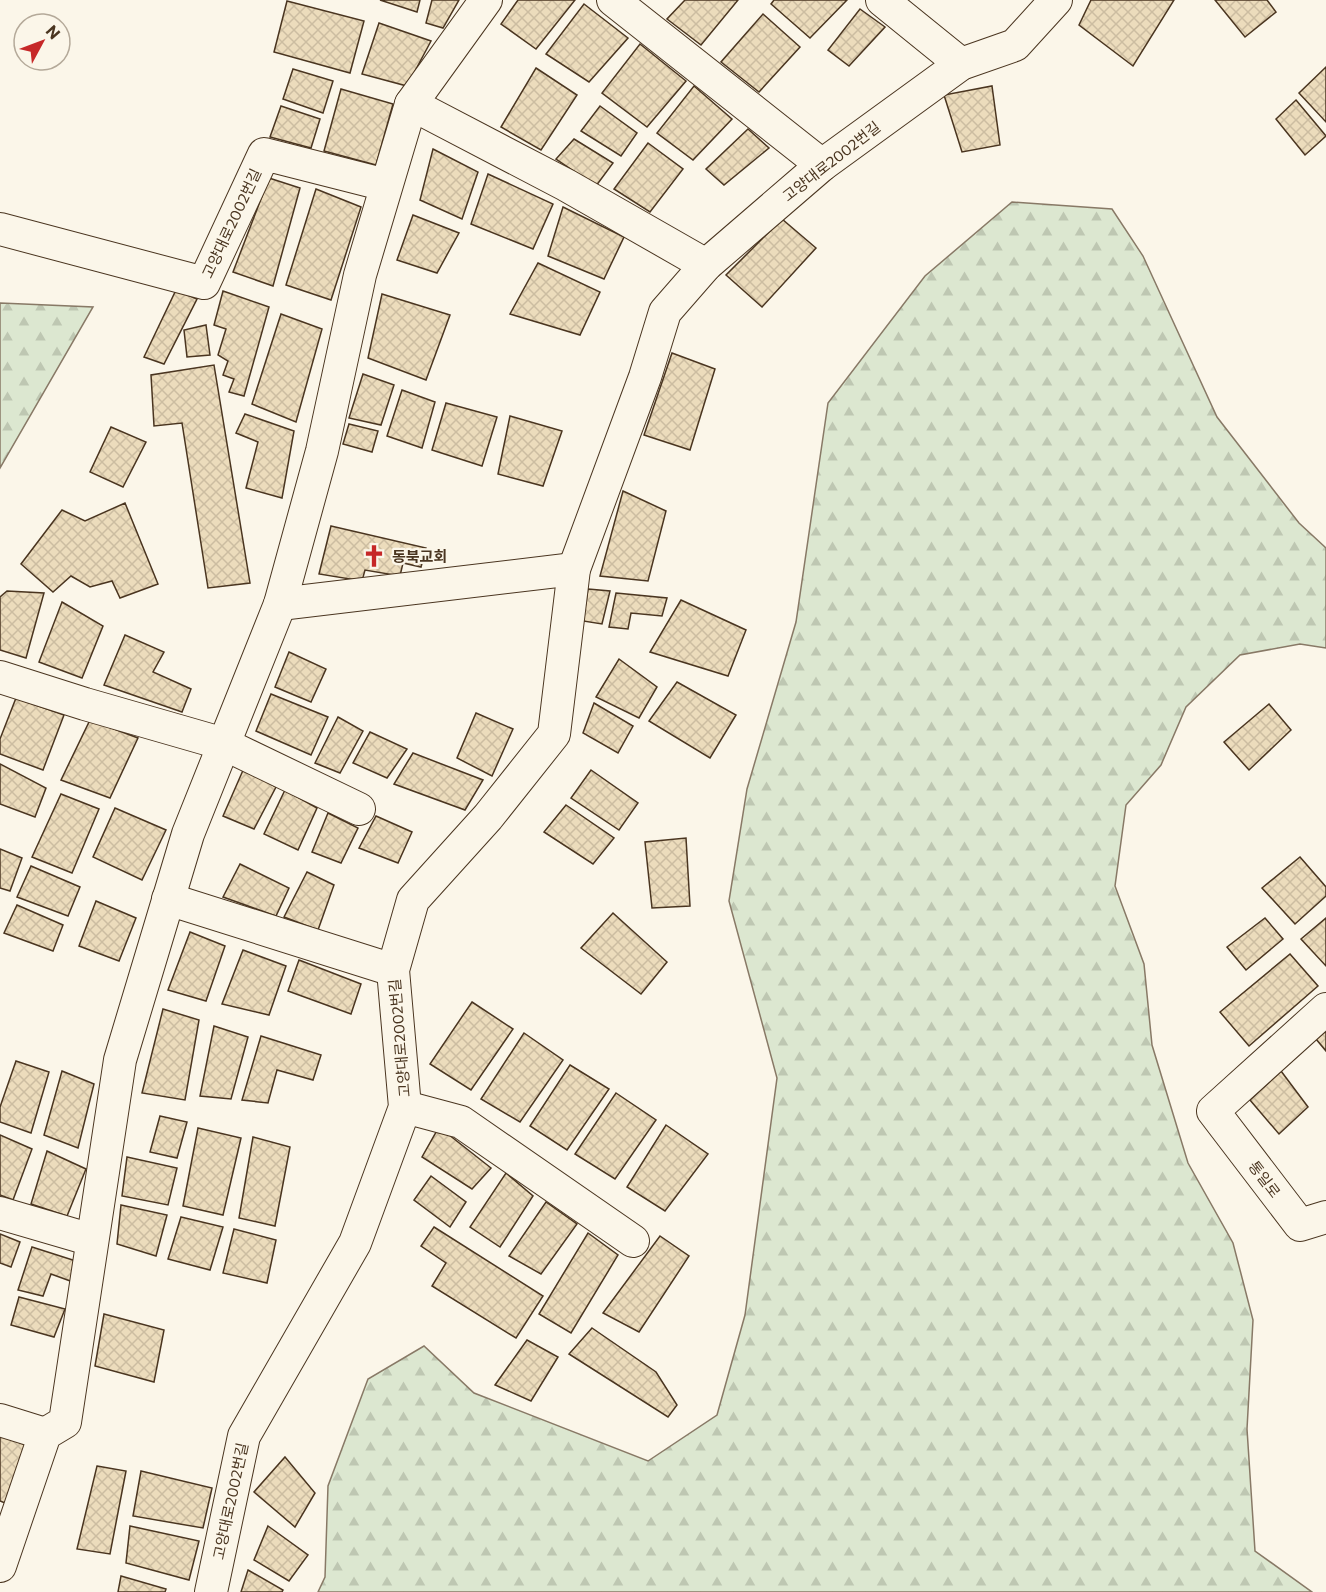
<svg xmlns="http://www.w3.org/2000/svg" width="1326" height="1592" viewBox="0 0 1326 1592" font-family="Commissioner,'Noto Sans KR',sans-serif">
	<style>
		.forest { fill: url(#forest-firs); stroke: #887966; stroke-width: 1.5 }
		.building { fill: url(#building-cross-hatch); stroke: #4a3520; stroke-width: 1.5 }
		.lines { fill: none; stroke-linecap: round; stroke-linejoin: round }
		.minor-casing { stroke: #4a3520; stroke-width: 34 }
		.minor { stroke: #fbf6e9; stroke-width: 32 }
		.labels { text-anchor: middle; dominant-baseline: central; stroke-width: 4.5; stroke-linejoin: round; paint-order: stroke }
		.street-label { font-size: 15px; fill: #4a3520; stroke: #fbf6e9 }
		.poi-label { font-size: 15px; font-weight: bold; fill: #4a3520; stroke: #fbf6e9; text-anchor: start }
	</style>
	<defs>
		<pattern id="forest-firs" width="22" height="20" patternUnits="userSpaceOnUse" patternTransform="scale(1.5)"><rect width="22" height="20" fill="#dce7d0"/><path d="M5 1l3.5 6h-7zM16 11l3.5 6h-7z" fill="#bec7b2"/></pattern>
		<pattern id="building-cross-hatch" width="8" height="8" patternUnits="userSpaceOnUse" patternTransform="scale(1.5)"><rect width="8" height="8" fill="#ecdcbc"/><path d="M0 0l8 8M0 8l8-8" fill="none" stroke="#ccbda1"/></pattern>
	</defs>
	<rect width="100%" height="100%" fill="#fbf6e9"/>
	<g class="forest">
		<path d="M1012,202l100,7 31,47 74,161 82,106 27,25v100l-26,-4 -60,11 -54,52 -25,58 -35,40 -11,81 29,78 8,81 36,118 45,80 20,77 -6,109 8,122 57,41h-994l7,-15 3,-91 40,-107 56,-33 50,47 174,68 69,-46 28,-100 32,-237 -48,-177 18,-112 49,-167 32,-219 97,-127z"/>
		<path d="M0,303l93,4 -93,161z"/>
	</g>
	<g class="building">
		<path d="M380,0h40l-3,12z"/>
		<path d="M432,0h27l-16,28 -17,-5z"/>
		<path d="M518,0h57l-39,49 -35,-25z"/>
		<path d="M685,0h53l-37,45 -34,-26z"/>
		<path d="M774,0h73l-37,38 -39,-34z"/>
		<path d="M1091,0h83l-41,66 -54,-41z"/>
		<path d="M1215,0h52l9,12 -31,25z"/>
		<path d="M287,1l77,20 -14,52 -76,-21z"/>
		<path d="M584,4l44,34 -39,44 -43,-28z"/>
		<path d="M860,9l25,18 -36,39 -21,-16z"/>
		<path d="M763,14l37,33 -41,45 -38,-30z"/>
		<path d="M379,23l52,18 -24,45 -45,-12z"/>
		<path d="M640,44l46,37 -39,46 -45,-34z"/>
		<path d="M1326,67v55l-27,-29z"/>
		<path d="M536,68l41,27 -36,55 -40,-23z"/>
		<path d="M293,69l40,12 -10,32 -40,-14z"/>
		<path d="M694,86l38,33 -39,41 -36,-27z"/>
		<path d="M992,86l8,59 -38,7 -18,-57z"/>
		<path d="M341,89l52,15 -17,61 -52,-14z"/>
		<path d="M1296,100l30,36 -21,19 -29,-36z"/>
		<path d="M281,106l39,13 -9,29 -41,-11z"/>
		<path d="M600,106l37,27 -16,23 -40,-25z"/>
		<path d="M748,129l21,19 -45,37 -18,-16z"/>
		<path d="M574,139l39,24 -17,23 -40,-27z"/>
		<path d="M648,143l35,26 -33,43 -36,-23z"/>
		<path d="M433,149l45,23 -16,47 -42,-19z"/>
		<path d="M488,174l65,30 -20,45 -62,-25z"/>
		<path d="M269,178l31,10 -27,98 -40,-14z"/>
		<path d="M316,189l45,18 -30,93 -45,-15z"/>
		<path d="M563,207l61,30 -20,42 -56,-23z"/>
		<path d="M413,215l46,18 -22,40 -40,-13z"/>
		<path d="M782,219l34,29 -54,59 -36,-32z"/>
		<path d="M538,263l62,29 -20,43 -70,-21z"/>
		<path d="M176,290l21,9 -33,65 -20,-7z"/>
		<path d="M223,291l46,16 -25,89 -15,-4 5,-13 -11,-4 5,-14 -10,-6 8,-26 -12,-4z"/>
		<path d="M382,294l68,21 -24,65 -58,-22z"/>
		<path d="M281,314l41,15 -26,93 -44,-18z"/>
		<path d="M206,325l4,30 -23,2 -3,-27z"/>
		<path d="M672,353l43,16 -25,81 -46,-15z"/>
		<path d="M214,365l36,218 -42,5 -26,-165 -28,3 -3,-51z"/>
		<path d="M363,374l31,11 -13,40 -32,-7z"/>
		<path d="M402,390l33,12 -13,46 -35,-12z"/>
		<path d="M446,403l51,14 -15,49 -50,-16z"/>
		<path d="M245,414l49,17 -12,67 -36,-10 12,-46 -22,-9z"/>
		<path d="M510,416l52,15 -19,55 -45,-12z"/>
		<path d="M349,424l29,7 -6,21 -29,-8z"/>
		<path d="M111,427l35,15 -23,45 -33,-15z"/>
		<path d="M623,491l43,20 -18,70 -48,-5z"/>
		<path d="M125,503l33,81 -38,14 -8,-17 -22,6 -19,-11 -18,16 -32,-28 41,-54 23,11z"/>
		<path d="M331,526l95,22 -5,19 -18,-4 -3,13 -35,-6 -3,11 -43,-7z"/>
		<path d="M588,589l22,2 -8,33 -19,-3z"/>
		<path d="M7,591l37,2 -18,65 -26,-8v-53z"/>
		<path d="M616,593l51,5 -5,18 -31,-3 -3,16 -19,-2z"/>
		<path d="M681,600l65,30 -18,46 -78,-24z"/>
		<path d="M62,602l41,24 -21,52 -43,-16z"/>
		<path d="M125,635l39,17 -11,20 38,17 -9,23 -78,-27z"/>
		<path d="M289,652l37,17 -15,33 -36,-15z"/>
		<path d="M619,659l38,28 -18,31 -43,-21z"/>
		<path d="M677,682l59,33 -26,43 -61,-37z"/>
		<path d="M271,694l57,23 -17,38 -55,-24z"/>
		<path d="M16,698l48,17 -21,55 -43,-16v-15z"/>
		<path d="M594,703l39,23 -15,27 -35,-20z"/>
		<path d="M1269,704l22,26 -42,40 -25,-28z"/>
		<path d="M476,713l37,16 -21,47 -35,-18z"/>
		<path d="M338,717l25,14 -23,42 -25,-10z"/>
		<path d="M90,720l48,18 -28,60 -49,-18z"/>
		<path d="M370,732l37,17 -20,29 -34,-15z"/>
		<path d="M413,753l70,27 -18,30 -71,-26z"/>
		<path d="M0,764l46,24 -11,29 -35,-13z"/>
		<path d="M244,768l32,19 -22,42 -31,-13z"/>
		<path d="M591,770l47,33 -19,27 -48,-32z"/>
		<path d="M285,790l32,18 -19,42 -34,-16z"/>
		<path d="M61,794l38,15 -27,64 -40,-16z"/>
		<path d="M566,805l48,33 -21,26 -49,-32z"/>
		<path d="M115,808l51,22 -24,50 -49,-23z"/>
		<path d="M328,813l30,15 -17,35 -29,-11z"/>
		<path d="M376,816l36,16 -14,31 -39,-15z"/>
		<path d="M686,838l4,68 -38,2 -7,-66z"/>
		<path d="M0,849l22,9 -12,33 -10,-3z"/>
		<path d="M1300,857l26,30v9l-31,28 -33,-36z"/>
		<path d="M240,864l49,24 -13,28 -53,-19z"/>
		<path d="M31,866l49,21 -12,29 -51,-19z"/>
		<path d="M307,872l27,13 -16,45 -34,-13z"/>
		<path d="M96,901l40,17 -17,43 -40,-15z"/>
		<path d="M17,905l46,20 -10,26 -49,-18z"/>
		<path d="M613,913l54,49 -26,32 -60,-46z"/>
		<path d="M1265,918l18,21 -37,31 -19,-23z"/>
		<path d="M1326,918v48l-25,-27z"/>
		<path d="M190,932l35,14 -19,55 -38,-11z"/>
		<path d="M243,950l43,16 -17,49 -47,-11z"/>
		<path d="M1290,954l28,32 -69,60 -29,-34z"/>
		<path d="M299,960l62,24 -10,30 -63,-23z"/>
		<path d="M472,1002l41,27 -42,61 -41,-26z"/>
		<path d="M163,1009l36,11 -14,80 -43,-7z"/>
		<path d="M214,1026l34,11 -17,62 -31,-3z"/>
		<path d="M1326,1031v20l-10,-12z"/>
		<path d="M524,1033l39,27 -43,62 -39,-23z"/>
		<path d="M261,1036l60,19 -8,25 -36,-10 -9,33 -26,-3z"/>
		<path d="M16,1061l33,11 -18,61 -31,-11v-15z"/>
		<path d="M570,1065l39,24 -42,61 -37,-24z"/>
		<path d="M62,1071l32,13 -16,64 -34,-13z"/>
		<path d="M1281,1071l27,36 -29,27 -29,-34z"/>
		<path d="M616,1093l40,27 -41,59 -40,-25z"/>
		<path d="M160,1116l27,6 -10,36 -27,-6z"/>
		<path d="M666,1125l42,29 -43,57 -38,-24z"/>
		<path d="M439,1127l52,41 -19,21 -50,-32z"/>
		<path d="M198,1128l43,10 -18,77 -40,-9z"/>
		<path d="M0,1135l32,14 -19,51 -13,-5z"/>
		<path d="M253,1137l37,10 -15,79 -36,-8z"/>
		<path d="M47,1151l39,18 -19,47 -36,-12z"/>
		<path d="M127,1157l50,11 -9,37 -46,-9z"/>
		<path d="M506,1173l27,23 -33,51 -30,-20z"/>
		<path d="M431,1176l35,26 -16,25 -36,-27z"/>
		<path d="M546,1202l31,22 -36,50 -32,-18z"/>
		<path d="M121,1205l46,10 -11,41 -39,-12z"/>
		<path d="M181,1217l42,10 -13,43 -42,-11z"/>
		<path d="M434,1227l109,69 -27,42 -84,-52 14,-23 -25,-17z"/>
		<path d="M234,1229l42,11 -9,43 -44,-10z"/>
		<path d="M588,1233l30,22 -47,78 -32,-19z"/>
		<path d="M0,1234l20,8 -9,25 -11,-4z"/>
		<path d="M660,1236l29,20 -50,76 -36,-19z"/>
		<path d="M32,1247l47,15 -6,20 -22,-8 -8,22 -25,-6z"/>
		<path d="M19,1297l46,12 -11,28 -43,-12z"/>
		<path d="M104,1314l60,16 -10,52 -59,-16z"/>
		<path d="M592,1328l64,44 21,33 -9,12 -99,-63z"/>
		<path d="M527,1340l31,17 -27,44 -36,-16z"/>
		<path d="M0,1435l26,10 -21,58 -5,-2z"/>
		<path d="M285,1457l30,36 -20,34 -41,-35z"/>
		<path d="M97,1466l29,5 -16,83 -33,-5z"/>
		<path d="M141,1471l71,17 -9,40 -70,-12z"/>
		<path d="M130,1526l69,15 -10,39 -63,-17z"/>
		<path d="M268,1526l40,29 -19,26 -35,-21z"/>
		<path d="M248,1570l35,20 -1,2h-41z"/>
		<path d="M121,1576l45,13 -1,3h-47z"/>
	</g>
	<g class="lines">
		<g class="minor-casing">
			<g id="minor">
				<path d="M613,0l209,165"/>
				<path d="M882,0l79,64"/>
				<path d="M411,104l155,81 140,80"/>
				<path d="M0,229l204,54 60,-129 122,31"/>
				<path d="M280,604l294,-35"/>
				<path d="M0,677l85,27 139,40 135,65"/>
				<path d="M168,899l225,71"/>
				<path d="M1326,1009l-113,102 87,114 26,-8"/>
				<path d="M405,1107l56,15 172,119"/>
				<path d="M0,1213l92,27"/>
				<path d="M0,1420l45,14"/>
				<path d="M0,1566l45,-132 20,-12 55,-362 68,-226 92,-230 42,-153 38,-176 51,-171 75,-104"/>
				<path d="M211,1592l33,-156 111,-193 50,-136 -12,-137 20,-70 75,-83 66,-83 20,-165 71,-192 20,-65 41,-47 116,-100 139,-101 54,-19 41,-45"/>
			</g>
		</g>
		<use href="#minor" class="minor"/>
	</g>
	<defs>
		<g id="church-bare" transform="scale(1.8)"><path d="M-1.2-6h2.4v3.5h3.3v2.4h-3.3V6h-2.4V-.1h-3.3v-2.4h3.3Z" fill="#c62828" stroke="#fbf6e9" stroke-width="2.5" paint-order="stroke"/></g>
	</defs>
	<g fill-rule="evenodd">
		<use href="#church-bare" x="374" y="556"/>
	</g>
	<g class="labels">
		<g class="street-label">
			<text transform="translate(831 161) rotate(-38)">고양대로2002번길</text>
			<text transform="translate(231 223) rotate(-65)">고양대로2002번길</text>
			<text transform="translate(399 1038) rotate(-95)">고양대로2002번길</text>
			<text transform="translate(1265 1179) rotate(53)">통일로</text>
			<text transform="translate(230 1501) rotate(-78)">고양대로2002번길</text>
		</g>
		<g class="poi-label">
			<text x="392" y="556">동북교회</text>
		</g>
	</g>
	<g transform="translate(42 42) rotate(49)"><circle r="28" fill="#fbf6e9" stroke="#b4a999" stroke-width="1.5"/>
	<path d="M0-4.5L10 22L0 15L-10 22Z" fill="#c62828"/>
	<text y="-9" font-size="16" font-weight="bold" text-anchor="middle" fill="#4a3520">N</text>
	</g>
</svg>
